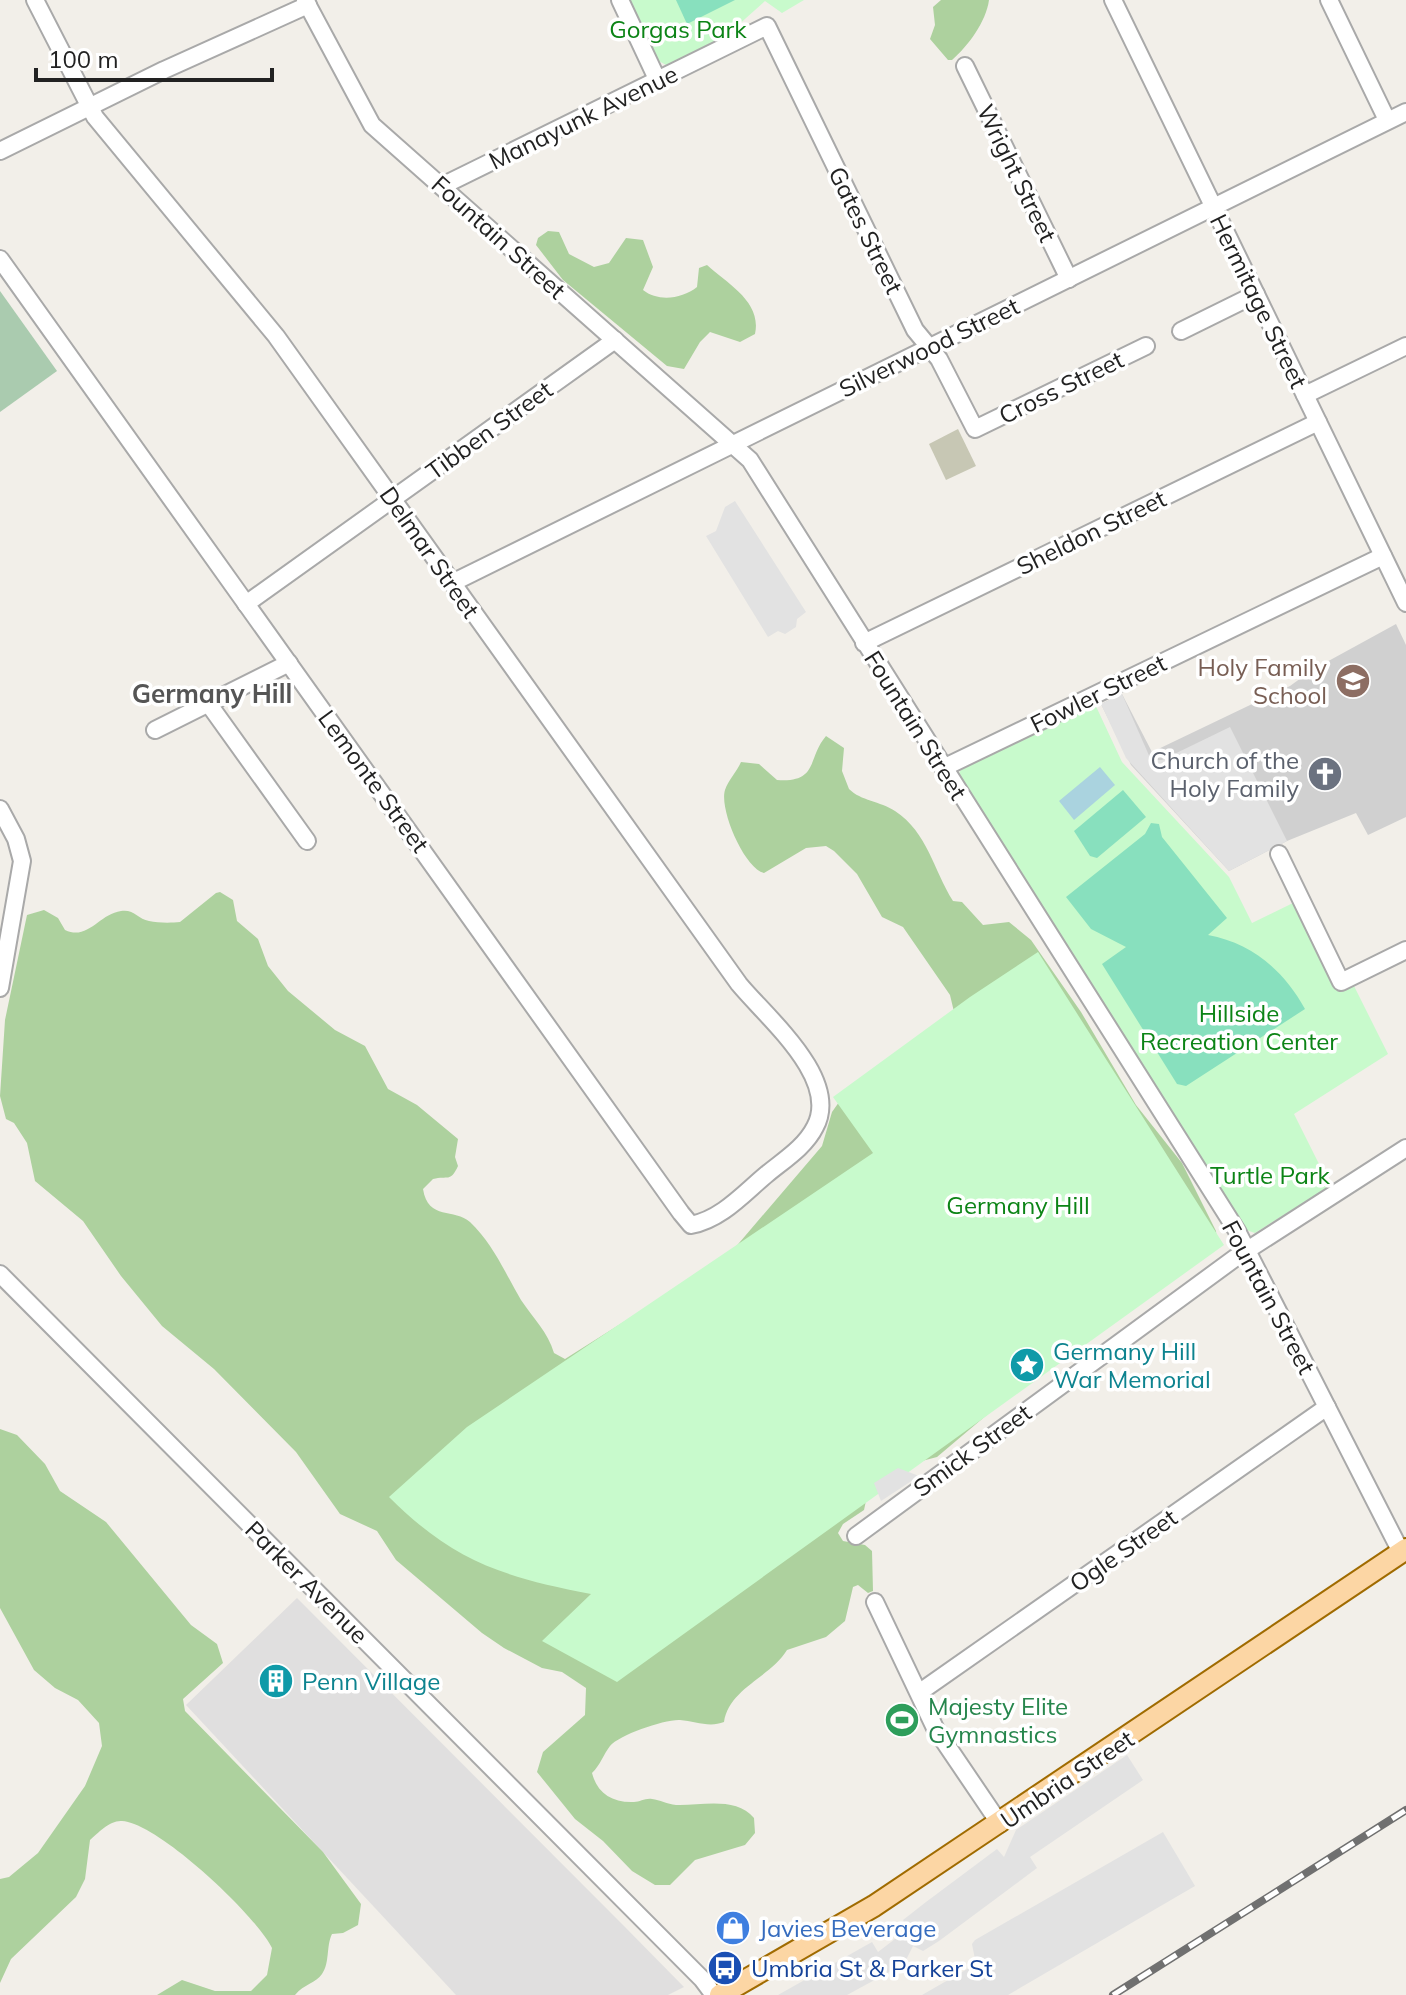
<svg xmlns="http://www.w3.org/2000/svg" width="1406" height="1995" viewBox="0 0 1406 1995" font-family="Mulish,sans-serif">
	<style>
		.residential { fill: #e0dfdf }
		.religious { fill: #d0d0d0 }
		.construction { fill: #c7c7b4 }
		.forest { fill: #add19e }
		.cemetery { fill: #aacbaf }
		.park { fill: #c8facc }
		.pitch { fill: #88e0be }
		.parking { fill: #e2e2e2 }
		.water { fill: #aad3df }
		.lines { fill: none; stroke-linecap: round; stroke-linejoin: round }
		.minor-casing { stroke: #a9a9a9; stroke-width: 20 }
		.major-casing { stroke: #a06b00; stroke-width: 24 }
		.minor { stroke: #fff; stroke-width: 16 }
		.major { stroke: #fcd6a4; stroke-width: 20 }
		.rail-casing { stroke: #707070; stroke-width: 8 }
		.rail { stroke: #fff; stroke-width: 5; stroke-dasharray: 15; stroke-linecap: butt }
		.labels { text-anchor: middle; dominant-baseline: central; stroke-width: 7; stroke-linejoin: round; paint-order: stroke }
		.park-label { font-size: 24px; fill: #0c8416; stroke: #fff }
		.street-label { font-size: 24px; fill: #222; stroke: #fff }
		.education-label { font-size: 24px; fill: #785e54; stroke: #fff; text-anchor: end }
		.worship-label { font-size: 24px; fill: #5b616d; stroke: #fff; text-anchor: end }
		.culture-label { font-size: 24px; fill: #0d838f; stroke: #fff; text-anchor: start }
		.leisure-label { font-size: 24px; fill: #27864d; stroke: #fff; text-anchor: start }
		.shop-label { font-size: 24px; fill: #366cbe; stroke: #fff; text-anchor: start }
		.transit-label { font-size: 24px; fill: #164399; stroke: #fff; text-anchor: start }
		.neighbourhood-label { font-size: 26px; font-weight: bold; fill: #555; stroke: #fff }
	</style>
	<rect width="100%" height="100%" fill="#f2efe9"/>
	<path class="residential" d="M297,1598l327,328 60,61 -16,8h-212l-270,-290z"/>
	<path class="religious" d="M1396,624l10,21v172l-38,18 -12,-22 -69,28 -58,30 -98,-106 -30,-61 21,-10 30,58 138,-66 22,-16z"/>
	<path class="construction" d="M958,429l18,37 -30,14 -17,-36z"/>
	<g class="forest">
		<path d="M941,0h48c-3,22 -21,46 -37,60h-4l-18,-21 5,-14 -2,-18z"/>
		<path d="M548,231l11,1 10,22 25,13 15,-4 17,-25 17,2 10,27 -10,23c15,12 39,9 54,-3l2,-19 8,-3c21,19 55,37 48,69l-15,8 -30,-10 -10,10 -16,27 -17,-3 -104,-86 -27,-35 2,-7z"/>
		<path d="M826,736l18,12 -2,23 7,18c12,12 31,12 46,22 33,22 38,58 58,90l9,1 21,23 26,-3 22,18 50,72 55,93 46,58 34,68 1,12 -222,165 -58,49 -19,5 -51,34 -3,14 -21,14 -5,9 5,8 22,4 7,6 1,40 -5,2 -10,-8 -5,2 -8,34 -19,16 -39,13c-16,27 -58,38 -63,72 -15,6 -29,-1 -44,-2 -15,-1 -61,15 -70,26 -7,9 -9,18 -18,27 5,20 20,30 42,29 6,0 11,-4 18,-3 8,1 15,5 24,6 24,1 60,-9 78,13l1,15 -10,12 -50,15 -25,25h-15l-23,-14 -29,-30 -28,-22 -38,-47 6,-20 42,-37 1,-27 -24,-16 -20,-4 -38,-20 -22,-15 -86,-73 -19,-29 -37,-17 -44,-62 -82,-83 -52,-43 -41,-50 -38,-55 -48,-40 -8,-38 -13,-20 -8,-4 -6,-23 5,-76 22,-105 17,-5 14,8 7,12c23,11 34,-16 56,-19 13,-2 17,8 28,10 9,2 22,2 31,1l36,-29 4,-1 13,8 4,21 21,18 10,27 20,25 47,39 30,16 23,43 29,16 41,34 -3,18 3,9c-8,17 -10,9 -25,13l-10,10c5,32 32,19 47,33 24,23 35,51 51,78 12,18 27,32 33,53l11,6 163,-103 94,-110 10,-34 12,-17 111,-79 -5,-21 -47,-68 -21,-10 -25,-43 -23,-23 -8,-5 -20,2 -42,25c-20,-5 -45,-64 -39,-83 3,-9 12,-19 16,-28l18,2 18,16c42,3 30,-22 49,-44z"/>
		<path d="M0,1429l17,6 28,29 15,27 46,31 85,103 26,19 6,19 -40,36 2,12 138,141 38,52 -3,21 -15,8 -11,1c-6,12 -2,29 -10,40 -6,9 -18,10 -27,21h-138l25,-15 33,11h36l16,-16 5,-27c-16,-33 -114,-125 -150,-127 -12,-1 -24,12 -32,19l-5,39 -9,18 -65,62 -11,24v-104l9,-2 29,-24 47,-67 17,-40 -3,-23 -21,-23 -23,-12 -21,-18 -34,-62z"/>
	</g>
	<path class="cemetery" d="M0,291l57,80 -57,41z"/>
	<g class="park">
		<path d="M630,0h174l-22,13 -17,-12 -38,34 -61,30 -7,-4z"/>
		<path d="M1094,702l28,60 107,115 23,46 41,-20 41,84 7,5 13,-6 34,68 -94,60 36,72 -75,47 -9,-3 -287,-456 3,-8z"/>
		<path d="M1038,952l186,293 -607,437 -75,-41 49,-47c-87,-17 -137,-32 -202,-97l78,-70 406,-274 -40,-56 137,-100z"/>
	</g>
	<g class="pitch">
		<path d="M676,0h59l-48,24z"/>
		<path d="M1123,790l23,27 -49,41 -7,-2 -16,-25z"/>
		<path d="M1151,823l8,1 3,13 65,81 -19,17c44,8 76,36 97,74l-119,77 -9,-2 -75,-120 24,-17 -35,-18 -25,-32 79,-63z"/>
	</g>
	<g class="parking">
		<path d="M735,501l71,111 -9,7 -1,8 -11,7 -7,-3 -10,6 -62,-101 10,-5 9,-24z"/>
		<path d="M1122,694l29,66h11l68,-33 57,114 -58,30 -103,-113 -25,-54z"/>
		<path d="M898,1468l21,8 -38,25 -7,-18z"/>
		<path d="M1127,1755l16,25 -113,77 7,11 -98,73 -16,10 -10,-5 -9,18 -57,31h-69l94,-53 6,10 30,-23 -5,-9 23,-18 71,-53 7,8 12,-27z"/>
		<path d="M1163,1832l32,54 -187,109h-86l54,-31 -4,-20 3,-4z"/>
	</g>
	<path class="water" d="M1100,767l15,18 -41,35 -15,-19z"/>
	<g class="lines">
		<g class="minor-casing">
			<g id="minor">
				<path d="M305,0l67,125 378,335 487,771 164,321"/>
				<path d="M620,0l38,81"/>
				<path d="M1113,0l293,603"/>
				<path d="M1329,0l58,120"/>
				<path d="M965,66l104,213"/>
				<path d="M0,151l164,-81 144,-65"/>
				<path d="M442,186l325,-160 148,304 24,29 36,70 171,-83"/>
				<path d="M0,259l681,954 10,12c31,-6 53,-32 76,-51 17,-14 38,-27 48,-47 26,-48 -48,-109 -76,-143l-463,-648 -181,-219 -60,-117"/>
				<path d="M1181,331l75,-37"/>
				<path d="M1305,395l101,-49"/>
				<path d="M452,583l954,-471"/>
				<path d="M246,604l369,-264"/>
				<path d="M864,643l454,-221"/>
				<path d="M208,703l99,138"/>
				<path d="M155,730l134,-67"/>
				<path d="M943,768l440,-212"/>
				<path d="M0,809l16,30 6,22 -22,127"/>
				<path d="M1279,854l62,128 65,-32"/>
				<path d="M0,1274l702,705 12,16"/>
				<path d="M856,1536l379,-278 171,-110"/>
				<path d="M875,1602l60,126 65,96"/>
				<path d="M920,1692l407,-285"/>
			</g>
		</g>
		<g class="major-casing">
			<path id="major" d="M720,1995l154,-89 532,-357"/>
		</g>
		<use href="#minor" class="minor"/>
		<use href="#major" class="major"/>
		<g class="rail-casing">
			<path id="rail" d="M1113,1995l293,-185"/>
		</g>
		<use href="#rail" class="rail"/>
	</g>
	<defs>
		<g id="school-disc" transform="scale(1.8)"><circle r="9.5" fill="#8d6e63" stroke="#fff"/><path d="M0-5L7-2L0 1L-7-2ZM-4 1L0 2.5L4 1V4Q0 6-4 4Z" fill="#fff"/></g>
		<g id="church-disc" transform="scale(1.8)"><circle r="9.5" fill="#6b7280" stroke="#fff"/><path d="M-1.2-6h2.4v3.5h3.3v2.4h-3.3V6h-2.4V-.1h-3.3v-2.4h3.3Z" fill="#fff"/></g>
		<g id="sight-disc" transform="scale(1.8)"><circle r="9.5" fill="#0f9aa8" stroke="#fff"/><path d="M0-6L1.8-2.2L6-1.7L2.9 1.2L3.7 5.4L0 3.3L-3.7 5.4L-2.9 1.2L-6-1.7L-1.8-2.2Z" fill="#fff"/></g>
		<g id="building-disc" transform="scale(1.8)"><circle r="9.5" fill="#0f9aa8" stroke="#fff"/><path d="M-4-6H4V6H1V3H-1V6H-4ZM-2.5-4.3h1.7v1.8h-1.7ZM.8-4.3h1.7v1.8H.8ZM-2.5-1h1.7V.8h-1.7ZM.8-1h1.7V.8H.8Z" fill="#fff"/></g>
		<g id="stadium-disc" transform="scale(1.8)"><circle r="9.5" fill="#2e9e5b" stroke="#fff"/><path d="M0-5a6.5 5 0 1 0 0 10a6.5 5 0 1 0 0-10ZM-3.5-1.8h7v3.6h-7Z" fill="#fff"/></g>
		<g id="shop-disc" transform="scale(1.8)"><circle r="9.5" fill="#3f7fe0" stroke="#fff"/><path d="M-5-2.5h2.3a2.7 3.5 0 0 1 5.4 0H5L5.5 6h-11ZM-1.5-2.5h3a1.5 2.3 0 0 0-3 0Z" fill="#fff"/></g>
		<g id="bus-disc" transform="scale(1.8)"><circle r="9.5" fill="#1a4fb4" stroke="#fff"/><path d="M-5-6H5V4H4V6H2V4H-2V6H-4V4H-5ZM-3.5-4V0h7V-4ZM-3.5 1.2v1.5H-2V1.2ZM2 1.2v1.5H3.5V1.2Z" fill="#fff"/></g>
	</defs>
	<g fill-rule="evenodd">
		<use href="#school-disc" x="1353" y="681"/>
		<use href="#church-disc" x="1325" y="774"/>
		<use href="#sight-disc" x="1027" y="1365"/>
		<use href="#building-disc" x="276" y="1681"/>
		<use href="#stadium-disc" x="902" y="1720"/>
		<use href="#shop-disc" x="733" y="1928"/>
		<use href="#bus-disc" x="725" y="1968"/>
	</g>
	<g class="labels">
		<g class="park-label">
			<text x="678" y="29">Gorgas Park</text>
			<text x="1239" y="1013">Hillside<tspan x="1239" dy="28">Recreation Center</tspan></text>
			<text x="1270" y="1175">Turtle Park</text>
			<text x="1018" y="1205">Germany Hill</text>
		</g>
		<g class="street-label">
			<text transform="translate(583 117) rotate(-26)">Manayunk Avenue</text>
			<text transform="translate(1017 173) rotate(64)">Wright Street</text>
			<text transform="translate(866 230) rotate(64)">Gates Street</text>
			<text transform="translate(499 237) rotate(42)">Fountain Street</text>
			<text transform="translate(1259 301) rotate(64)">Hermitage Street</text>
			<text transform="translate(929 347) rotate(-26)">Silverwood Street</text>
			<text transform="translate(1061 387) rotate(-26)">Cross Street</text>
			<text transform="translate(489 430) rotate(-36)">Tibben Street</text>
			<text transform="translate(1091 532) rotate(-26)">Sheldon Street</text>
			<text transform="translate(430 552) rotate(55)">Delmar Street</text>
			<text transform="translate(1098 693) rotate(-26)">Fowler Street</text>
			<text transform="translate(916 725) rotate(58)">Fountain Street</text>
			<text transform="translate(374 781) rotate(54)">Lemonte Street</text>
			<text transform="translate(1269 1297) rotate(62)">Fountain Street</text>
			<text transform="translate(972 1450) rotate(-36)">Smick Street</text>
			<text transform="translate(1123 1550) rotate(-35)">Ogle Street</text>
			<text transform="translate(307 1582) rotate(45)">Parker Avenue</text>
			<text transform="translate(1067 1779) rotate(-34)">Umbria Street</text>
		</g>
		<g class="education-label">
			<text x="1327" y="667">Holy Family<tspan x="1327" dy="28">School</tspan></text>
		</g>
		<g class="worship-label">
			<text x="1299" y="760">Church of the<tspan x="1299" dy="28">Holy Family</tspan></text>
		</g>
		<g class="culture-label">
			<text x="1053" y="1351">Germany Hill<tspan x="1053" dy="28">War Memorial</tspan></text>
			<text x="302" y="1681">Penn Village</text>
		</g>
		<g class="leisure-label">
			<text x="928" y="1706">Majesty Elite<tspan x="928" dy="28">Gymnastics</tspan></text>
		</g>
		<g class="shop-label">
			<text x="759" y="1928">Javies Beverage</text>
		</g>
		<g class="transit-label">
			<text x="751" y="1968">Umbria St &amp; Parker St</text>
		</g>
		<g class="neighbourhood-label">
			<text x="212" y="693">Germany Hill</text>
		</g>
	</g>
	<path d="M36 68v12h236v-12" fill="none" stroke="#222222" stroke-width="4"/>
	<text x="48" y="68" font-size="24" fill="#222222" stroke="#ffffff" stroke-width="6" paint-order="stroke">100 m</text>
</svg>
